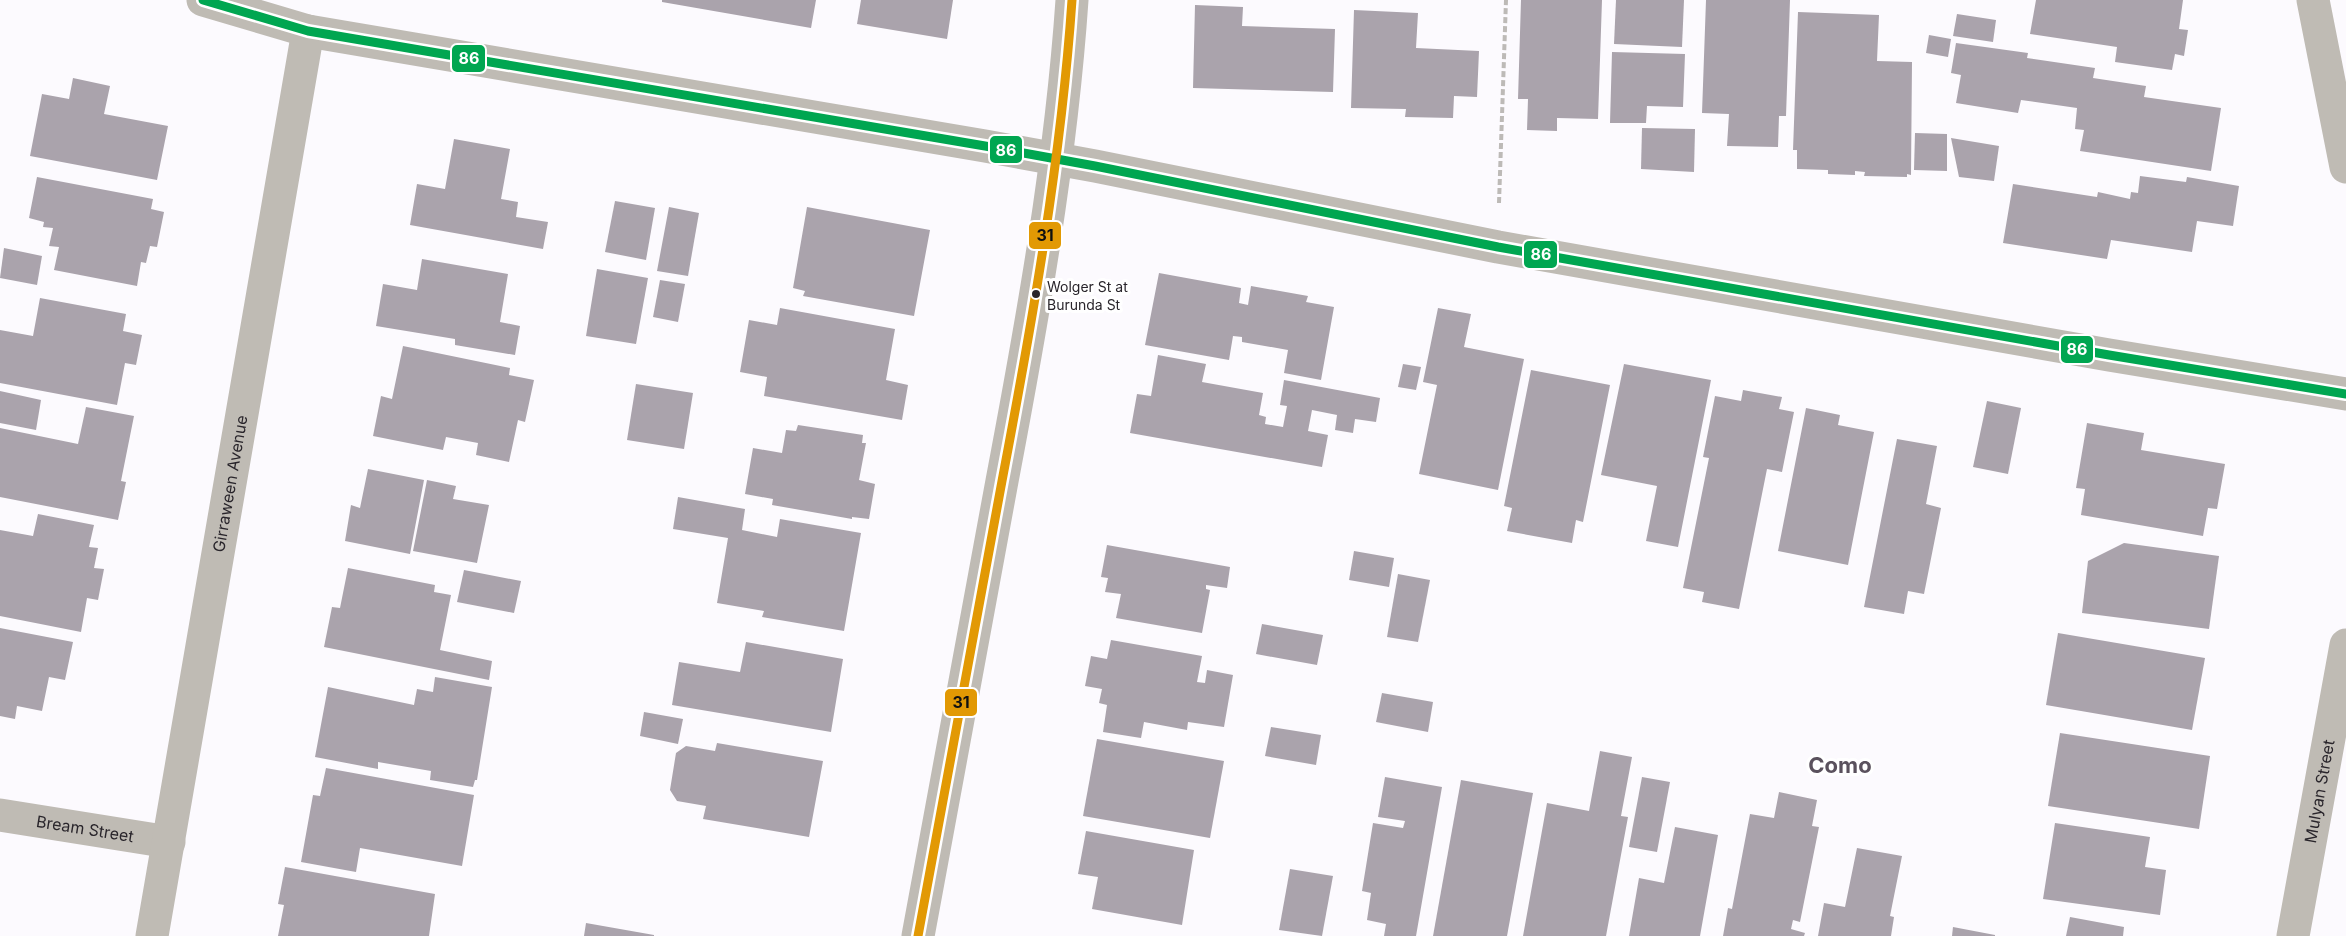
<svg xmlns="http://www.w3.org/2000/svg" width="2346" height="936" viewBox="0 0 2346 936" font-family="Inter,sans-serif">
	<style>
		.building { fill: #aaa3ac }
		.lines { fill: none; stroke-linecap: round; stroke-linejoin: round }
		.path { stroke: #bdbab7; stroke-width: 4; stroke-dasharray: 6 3; stroke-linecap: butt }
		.minor { stroke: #bfbbb4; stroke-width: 33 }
		.tertiary { stroke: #bfbbb4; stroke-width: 33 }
		.bus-1-casing { stroke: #fff; stroke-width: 14 }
		.bus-2-casing { stroke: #fff; stroke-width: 14 }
		.bus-1 { stroke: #00a651; stroke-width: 9 }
		.bus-2 { stroke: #e29904; stroke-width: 9 }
		.bus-dot { fill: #29252b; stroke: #fff; stroke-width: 2 }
		.labels { text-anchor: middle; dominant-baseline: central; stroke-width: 6; stroke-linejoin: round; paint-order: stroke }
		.bus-label { font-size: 14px; fill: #29252b; stroke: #fff; text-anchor: start }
		.street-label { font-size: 16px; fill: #29252b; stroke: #fff }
		.district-label { font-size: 22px; font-weight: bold; fill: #5a515d; stroke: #fff }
		.line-badge { stroke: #fff; stroke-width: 2 }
		.badge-label { font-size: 16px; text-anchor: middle; font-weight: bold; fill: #fff }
		.pale-badge-label { font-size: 16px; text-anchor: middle; font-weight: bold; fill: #111 }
	</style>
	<rect width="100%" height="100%" fill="#fcfafe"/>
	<g class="building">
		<path d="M662,0h154l-5,28 -149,-26z"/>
		<path d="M861,0h92l-6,39 -90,-15z"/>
		<path d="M1521,0h81l-4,119 -41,-1v13l-30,-1 1,-31h-10z"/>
		<path d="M1616,0h68l-2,47 -68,-3z"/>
		<path d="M1706,0h84l-4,116h-7l-1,31 -51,-1 2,-32 -27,-1z"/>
		<path d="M2036,0h147l-4,29 9,1 -4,26 -9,-2 -3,16 -57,-8 2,-15 -87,-13z"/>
		<path d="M1195,5l48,2 -1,19 93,3 -2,63 -140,-4z"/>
		<path d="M1354,10l64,3 -2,35 63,3 -2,46 -23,-1 -1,22 -48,-1 1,-8 -55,-1z"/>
		<path d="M1798,12l81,3 -2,46 35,1 -1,113 -4,-1v3l-43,-1 1,-4 -10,-1v4l-27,-1v-4l-31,-1v-19h-4z"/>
		<path d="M1957,14l39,6 -3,22 -40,-6z"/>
		<path d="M1929,35l22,4 -3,18 -22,-4z"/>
		<path d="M1956,43l72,10 -1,5 68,10 -2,10 53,8 -2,11 77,11 -10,63 -131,-20 4,-21 -9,-1 2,-21 -56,-8 -3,13 -62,-10 5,-28 -10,-2z"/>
		<path d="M1612,52l73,2 -2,53 -36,-1 -1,17h-36z"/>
		<path d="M73,78l37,8 -6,28 64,12 -11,54 -127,-24 12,-62 27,5z"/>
		<path d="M1642,128l53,1 -1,43 -53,-3z"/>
		<path d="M1915,133l32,1v37l-33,-1z"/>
		<path d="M1951,138l48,8 -5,35 -35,-4z"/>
		<path d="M454,139l56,10 -9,50 17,3 -2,15 32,5 -5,27 -133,-24 7,-41 28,5z"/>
		<path d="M2140,176l46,6 1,-5 52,9 -6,40 -36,-5 -5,31 -81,-12 -4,19 -104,-16 10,-59 84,13 1,-5 32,7 1,-7 7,1z"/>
		<path d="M37,177l116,22 -2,10 13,3 -7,35 -7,-1 -4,17 -5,-1 -4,24 -83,-16 5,-23 -10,-1 4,-18 -10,-1 1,-5 -15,-4z"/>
		<path d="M615,201l40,7 -9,52 -41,-8z"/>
		<path d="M669,207l30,6 -11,63 -31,-5z"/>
		<path d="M807,207l123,23 -16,86 -111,-20 2,-5 -12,-3z"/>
		<path d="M4,248l38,8 -5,29 -37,-7z"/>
		<path d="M422,259l86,15 -8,48 20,4 -5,29 -60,-10v-6l-79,-13 7,-42 34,6z"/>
		<path d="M597,269l51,9 -12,66 -50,-8z"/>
		<path d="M1159,273l82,15 -2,15 9,2 3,-19 57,10 -2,6 28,5 -13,73 -37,-7 4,-23 -46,-8v-5l-9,-1 -4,24 -84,-15z"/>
		<path d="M660,280l25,4 -7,38 -25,-5z"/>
		<path d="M40,298l86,16 -3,17 19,4 -6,30 -11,-2 -8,42 -117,-22v-53l33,6z"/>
		<path d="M780,308l115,21 -9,51 22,5 -6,35 -138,-24 3,-19 -27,-5 9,-52 28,5z"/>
		<path d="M1438,308l33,6 -7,33 60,12 -26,131 -79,-16 18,-89 -14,-3z"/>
		<path d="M403,346l107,22 -1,7 25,5 -9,42 -7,-2 -9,42 -33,-7 2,-12 -32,-6 -3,13 -70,-14 8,-40 11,3z"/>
		<path d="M1158,355l48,9 -4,18 61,11 -4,22 7,2 -1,7 18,3 4,-21 -7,-1 4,-25 96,18 -4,24 -21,-3 -2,14 -18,-3 2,-15 -25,-5 -4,21 20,4 -6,32 -192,-34 7,-39 14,2z"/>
		<path d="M1403,364l18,3 -5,23 -18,-3z"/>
		<path d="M1624,364l87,16 -33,167 -32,-6 11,-55 -56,-11z"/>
		<path d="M1531,370l79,15 -27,137 -7,-2 -4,23 -65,-12 5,-23 -8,-2z"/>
		<path d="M636,384l57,9 -9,56 -57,-9z"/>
		<path d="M1743,390l39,7 -3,12 15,3 -12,60 -15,-3 -28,140 -37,-7 2,-10 -21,-4 26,-130 -6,-1 12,-61 26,5z"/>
		<path d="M0,391l41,9 -5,30 -36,-7z"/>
		<path d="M1987,401l34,7 -13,66 -35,-7z"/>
		<path d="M86,407l48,9 -13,65 5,1 -8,38 -118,-23v-69l78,16z"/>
		<path d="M1806,408l34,7 -2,10 36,7 -26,133 -70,-14z"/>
		<path d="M2087,423l57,10 -3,17 84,14 -8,45 -9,-1 -5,28 -122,-21 4,-26 -9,-1z"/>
		<path d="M798,425l65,10 -1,8h4l-7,37 16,4 -6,35 -17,-2v2l-80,-14 1,-6 -28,-5 8,-46 29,5 4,-23 10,1z"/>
		<path d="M1897,439l40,7 -11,58 15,4 -17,86 -16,-3 -4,23 -40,-7z"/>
		<path d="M368,469l56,11 -14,74 -65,-13 6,-36 9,3z"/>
		<path d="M427,480l29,6 -3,13 36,6 -12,58 -64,-12z"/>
		<path d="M678,497l67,12 -3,21 35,7 3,-18 81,14 -17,98 -82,-14 2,-6 -47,-8 11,-65 -55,-9z"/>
		<path d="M38,514l56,11 -5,22 9,1 -4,20 10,1 -6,31 -11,-2 -6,34 -81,-16v-86l33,6z"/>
		<path d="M2124,543l95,13 -10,73 -127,-16 6,-52z"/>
		<path d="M1107,545l123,22 -3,21 -21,-3v4l4,1 -8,43 -86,-15 5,-24 -16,-2 3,-14 -7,-1z"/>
		<path d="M1354,551l40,7 -5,29 -40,-7z"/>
		<path d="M348,568l87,17 -1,7 17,3 -11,55 52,11 -3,19 -165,-33 8,-40 8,1z"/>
		<path d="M464,570l57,11 -7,32 -57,-11z"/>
		<path d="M1398,574l32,6 -12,62 -31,-5z"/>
		<path d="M1262,624l61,11 -6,30 -61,-11z"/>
		<path d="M0,628l73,14 -8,38 -16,-3 -7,34 -25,-5 -2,13 -15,-3z"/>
		<path d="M2058,633l147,25 -13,72 -146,-25z"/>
		<path d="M1111,640l91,16 -5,26 8,1 2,-13 26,5 -9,52 -36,-5 -1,8 -43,-8 -3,16 -38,-6 4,-27 -8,-2 3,-14 -17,-3 6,-30 16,3z"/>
		<path d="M746,642l97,17 -12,73 -159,-27 7,-43 61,10z"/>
		<path d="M435,677l57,10 -15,93h-2l-2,7 -43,-7 1,-9 -53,-9v7l-63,-12 13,-70 86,18 3,-16 16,3z"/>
		<path d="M1382,693l51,9 -5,30 -52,-10z"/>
		<path d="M644,712l39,7 -5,25 -38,-8z"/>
		<path d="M1271,727l50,8 -5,30 -51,-9z"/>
		<path d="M2060,733l150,23 -11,73 -151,-23z"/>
		<path d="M1097,739l127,22 -14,77 -127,-22z"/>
		<path d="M717,743l106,18 -14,76 -106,-18 3,-13 -29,-5 -7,-11 6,-37 10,-7 29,5z"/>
		<path d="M1600,751l32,6 -11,59 7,1 -22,119h-83l24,-133 42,8z"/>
		<path d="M326,768l148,27 -12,71 -102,-18 -4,24 -55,-10 12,-67 7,1z"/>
		<path d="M1385,777l57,10 -26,149h-32l2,-12 -19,-4 4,-27 -9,-2 11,-68 30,5 2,-7 -27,-4z"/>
		<path d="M1642,777l28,5 -13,70 -28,-5z"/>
		<path d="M1461,780l72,13 -26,143h-74z"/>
		<path d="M1779,792l38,8 -5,26 7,1 -19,95 -7,-2 -2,9 14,4 -1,3h-81l5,-28 4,1 18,-95 24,4z"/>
		<path d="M2055,823l95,14 -5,30 21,3 -6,45 -117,-16z"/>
		<path d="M1675,827l43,8 -18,101h-71l10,-58 25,5z"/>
		<path d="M1086,831l108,19 -12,75 -90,-16 6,-32 -20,-3z"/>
		<path d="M1857,848l45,8 -12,60 4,1 -3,19h-73l6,-33 21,4z"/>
		<path d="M285,867l150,27 -6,42h-151l6,-31 -6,-1z"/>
		<path d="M1290,869l43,7 -11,60 -43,-6z"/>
		<path d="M2070,917l54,10 -1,9h-57z"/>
		<path d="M586,923l68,12v1h-70z"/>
		<path d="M1953,927l42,8v1h-43z"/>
	</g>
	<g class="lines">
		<path class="path" d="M1499,203l7,-203"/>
		<g class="minor">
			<path d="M203,0l105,31 677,115 110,20 403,81 611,108 237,39"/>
			<path d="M2313,0l33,167"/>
			<path id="s1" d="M0,815l169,27"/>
			<path id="s2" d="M152,936l156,-905"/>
			<path id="s3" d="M2293,936l53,-291"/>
		</g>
		<path class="tertiary" d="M918,936c28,-152 56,-303 84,-455 30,-158 59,-320 70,-481"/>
		<g class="bus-1-casing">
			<path id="bus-1" d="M203,0l105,31 677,115 110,20 403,81 611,108 237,39"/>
		</g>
		<g class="bus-2-casing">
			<path id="bus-2" d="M918,936c28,-152 56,-303 84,-455 30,-158 59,-320 70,-481"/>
		</g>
		<use href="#bus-1" class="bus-1"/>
		<use href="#bus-2" class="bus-2"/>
	</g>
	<circle class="bus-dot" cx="1036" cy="294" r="5"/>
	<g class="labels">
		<g class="bus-label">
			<text x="1047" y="286">Wolger St at<tspan x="1047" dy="18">Burunda St</tspan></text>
		</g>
		<g class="street-label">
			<text stroke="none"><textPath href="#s2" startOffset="459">Girraween Avenue</textPath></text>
			<text stroke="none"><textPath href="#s3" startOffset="147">Mulyan Street</textPath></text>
			<text stroke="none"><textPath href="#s1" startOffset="86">Bream Street</textPath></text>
		</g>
		<g class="district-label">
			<text x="1840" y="765">Como</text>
		</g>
	</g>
	<g class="line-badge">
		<rect x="451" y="44" width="35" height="29" rx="6" fill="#00a651"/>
		<rect x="989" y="135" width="34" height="29" rx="6" fill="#00a651"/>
		<rect x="1028" y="221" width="34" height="29" rx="6" fill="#e29904"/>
		<rect x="1523" y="240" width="35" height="29" rx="6" fill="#00a651"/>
		<rect x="2060" y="335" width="34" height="29" rx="6" fill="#00a651"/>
		<rect x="944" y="688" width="34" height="29" rx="6" fill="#e29904"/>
	</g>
	<g class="badge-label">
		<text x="469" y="64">86</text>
		<text x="1006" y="156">86</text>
		<text x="1541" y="260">86</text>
		<text x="2077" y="355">86</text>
	</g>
	<g class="pale-badge-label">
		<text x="1045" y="241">31</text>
		<text x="961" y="708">31</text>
	</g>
</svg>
